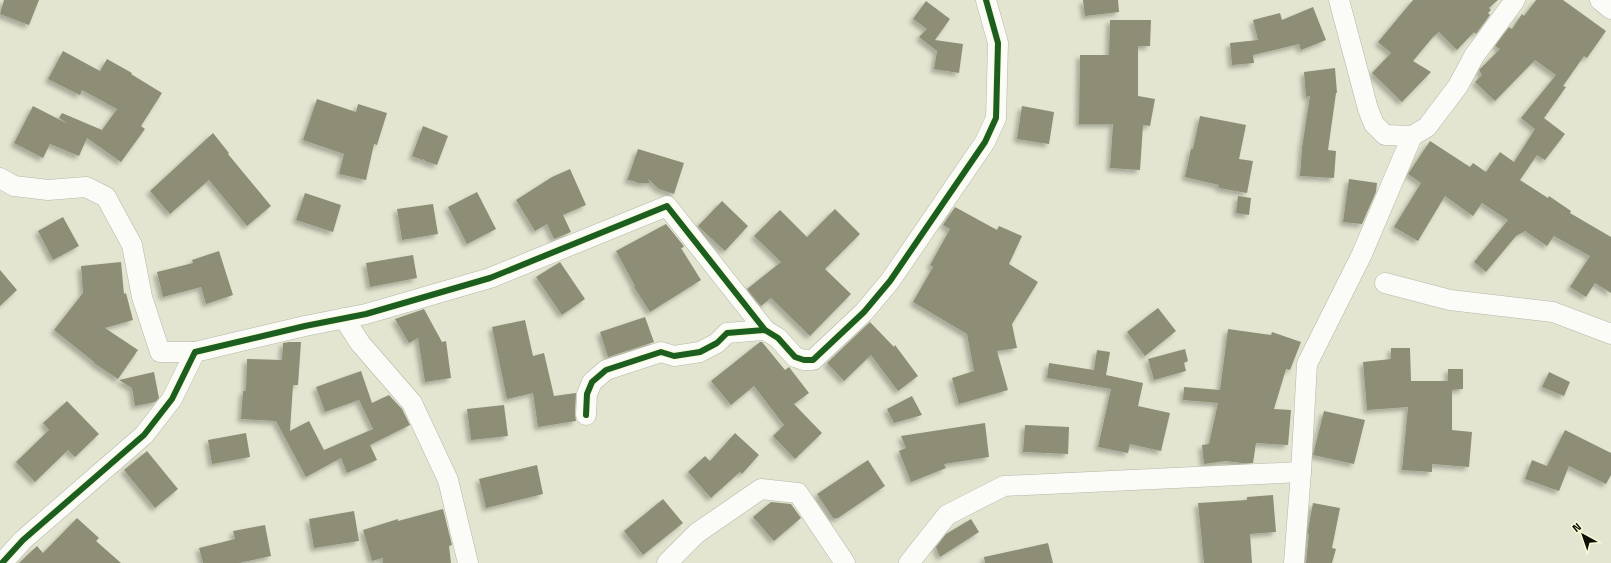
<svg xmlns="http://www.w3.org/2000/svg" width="1611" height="563" viewBox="0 0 1611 563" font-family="'Titillium Web',sans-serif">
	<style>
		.building { fill: #8d8e75; filter: url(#shadow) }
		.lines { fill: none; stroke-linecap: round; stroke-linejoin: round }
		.minor-casing { stroke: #b5b6a6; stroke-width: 21 }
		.minor { stroke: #fbfbf8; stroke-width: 20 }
		.cycleway-casing { stroke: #f8fad5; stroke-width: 8 }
		.cycleway { stroke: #1b5e20; stroke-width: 6 }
	</style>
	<defs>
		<filter id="shadow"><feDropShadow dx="-3.5" dy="3.5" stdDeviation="2" flood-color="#0004"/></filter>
	</defs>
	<rect width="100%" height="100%" fill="#e3e5d0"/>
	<g class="building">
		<path d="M4,0h35l-10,25 -29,-11z"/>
		<path d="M1083,0h35l1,12 -34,4z"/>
		<path d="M1413,0h85l-9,8 2,2 -3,3 2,2 -14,19 -2,-2 -17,18 -18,-18 -6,5 -20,24 18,11 -29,30 -30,-29 19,-20 -13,-11z"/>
		<path d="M1536,0h27l43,31 -19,27 -3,-2 -21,30 3,1 -22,31 21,16 -20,26 -8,-5 -17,25 28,18 1,-2 22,15 -1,2 41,24v56l-16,-10 -9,14 -16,-10 20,-31 -36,-20 -7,10 -22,-15 -9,5 -30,36 -12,-10 34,-42 -26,-17 -9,13 -28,-20 -27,45 -24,-14 27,-44 -13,-9 22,-33 40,26 3,-4 13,9 14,-20 14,10 21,-33 -14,-11 35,-43 -21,-15 -40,41 -20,-19 7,-7 -3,-5 21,-21 -5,-3 14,-19 3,2 10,-15 2,2z"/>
		<path d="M926,1l24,18 -15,21 28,4 -4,29 -25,-4 3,-18 -18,-14 8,-8 -14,-10z"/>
		<path d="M1313,7l13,33 -25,10 -2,-6 -46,11 1,8 -22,2 -2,-22 28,-3 -5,-20 27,-7 2,7z"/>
		<path d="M1110,20h41l-1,26h-12v50l17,3 -5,27 -7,-1 -3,45 -30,-2 3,-44h-34l1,-69h29z"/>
		<path d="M63,51l37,20 7,-12 25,14 -1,1 31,19 -21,33 4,3 -24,33 -34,-24 -8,18 -29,-12 -7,14 -29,-15 19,-37 35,18 -9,-6 3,-5 40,17 15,-21 -35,-19 -2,5 -32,-16z"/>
		<path d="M1335,68l2,25h-1l-8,57 8,1 -2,27 -34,-2 2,-28 8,-52 -4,1 -2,-25z"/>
		<path d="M317,99l39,13 2,-8 29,9 -10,32 -3,-1 -8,36 -27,-6 5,-20 -41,-14z"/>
		<path d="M1022,106l32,6 -5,32 -32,-5z"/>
		<path d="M1200,116l46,9 -7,34 14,2 -6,32 -28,-5v-3l-34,-8 6,-28h2z"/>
		<path d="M423,126l25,10 -11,29 -12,-4 -1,-2 -2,1 -10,-4z"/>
		<path d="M213,133l16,20 -1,1 43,52 -24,20 -38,-46 -39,34 -20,-23z"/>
		<path d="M638,149l46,14 -10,31 -15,-5 -11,-10 2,4h-11l-10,-3 -2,1z"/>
		<path d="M570,169l16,36 -23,10 8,17 -17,7 -7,-15 -12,7 -19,-31 36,-23z"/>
		<path d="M1349,179l28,4 -1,9 -14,32 -19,-2z"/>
		<path d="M477,192l19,37 -29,15 -19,-37z"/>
		<path d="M305,193l36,12 -8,27 -37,-12z"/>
		<path d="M1238,196l13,2 -2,17 -13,-2z"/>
		<path d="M722,201l26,25 -23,25 -27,-25z"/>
		<path d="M433,204l5,30 -36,6 -5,-31z"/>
		<path d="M955,207l42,23 2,-4 23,10 -13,28 29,18 -26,42 5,24 -20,3 11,39 -49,14 -7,-26 22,-7 -7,-37 -54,-32 20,-35 -3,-2 20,-36 -7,-4z"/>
		<path d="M835,209l25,25 -35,35 26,25 -41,42 -39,-38 -10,8 -14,-17 34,-27 -27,-26 26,-26 27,27z"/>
		<path d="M63,217l16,29 -26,14 -15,-29z"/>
		<path d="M666,224l17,21 1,2 -3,1 20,32 -51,32 -16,-25 1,-1 -19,-35z"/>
		<path d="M219,251l14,44 -27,9 -5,-17 -38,10 -6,-25 36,-9 -1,-3z"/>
		<path d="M413,255l4,23 -47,9 -4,-24z"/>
		<path d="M121,262l3,32 2,-1 7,27 -28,8 33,22 -20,29 -24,-16v-1l-40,-32 29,-37 -2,-27z"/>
		<path d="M560,262l25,37 -23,16 -26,-38z"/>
		<path d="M0,270l17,20 -17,16z"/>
		<path d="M1158,308l18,23 -31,25 -18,-24z"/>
		<path d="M424,309l18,33 4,-1 5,37 -26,4 -7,-44 -9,5 -14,-24z"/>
		<path d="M645,317l9,25 -46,15 -8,-25z"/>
		<path d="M525,320l8,36 11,-3 10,43 22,-3 -1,21 1,7 -38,6 -5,-34 -26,6 -15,-72z"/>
		<path d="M870,322l24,25 1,-2 23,31 -20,15 -27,-36 -27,26 -17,-18z"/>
		<path d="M1228,329l43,6 1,-3 29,10 -11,28 -4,-1 -12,40 17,1 -3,35 -32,-2 -3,20h-11l-16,-2 -22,3 -2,-19 7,-1 9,-41 -35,-3 1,-13 36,3z"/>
		<path d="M289,342h12l-3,43h-5l-3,46 19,-10 15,29 49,-21 -14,-29 -34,12 -9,-25 45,-16 11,32 17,-8 13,14 8,16 -40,20 7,15 -30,13 -6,-15 -35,19 -30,-56 -35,-2 2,-28h3l1,-32 35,1 1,-17z"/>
		<path d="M760,342h2l23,28 4,-3 20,26 -15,11 28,29 -27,26 -22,-23 11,-11 -30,-39 -23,19 -20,-24z"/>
		<path d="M1391,348h19l1,33h37v-12h15v20l-11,1v40l20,2 -3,35 -37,-3v8l-30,-2 6,-63 -41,3 -4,-48 28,-3z"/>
		<path d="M1185,349l3,12 -4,2 2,8 -32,9 -6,-21z"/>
		<path d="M1097,350l13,2 -4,23 37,8 -5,23 32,7 -9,38 -31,-7 -2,9 -30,-6 13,-58 -64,-11 2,-15 45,7z"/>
		<path d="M154,372l5,26 -4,4 -20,4 -3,-18 -13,-8z"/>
		<path d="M1549,372l21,10 -6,14 -22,-9z"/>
		<path d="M912,396l10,19 -28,8 -7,-14z"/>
		<path d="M67,401l32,33 -24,23 -7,-7 -33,32 -19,-20 33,-32 -6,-7z"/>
		<path d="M504,405l4,31 -37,4 -4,-31z"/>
		<path d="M1324,411l41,9 -11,44 -41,-9z"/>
		<path d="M985,423l4,34 -45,7 2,4 -35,14 -12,-31 7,-3 -5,-12z"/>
		<path d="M1025,425l44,2 -1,27 -45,-2z"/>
		<path d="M1565,430l46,23v22l-5,9 -37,-18 -10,25 -34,-12 7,-19 15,6z"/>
		<path d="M246,433l4,24 -38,7 -4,-24z"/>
		<path d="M735,433l24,22 -17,19 -2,-2 -29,26 -23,-26 17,-16 5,5z"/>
		<path d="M147,451l31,38 -23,19 -31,-38z"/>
		<path d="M868,460l17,26 -47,32h-5l-16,-24z"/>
		<path d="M537,465l6,29 -57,14 -7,-29z"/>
		<path d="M1273,495l3,37 -26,2 2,29h-48l-6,-60 49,-3v-3z"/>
		<path d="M663,499l20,24 -40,32 -19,-24z"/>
		<path d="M771,502l20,2 10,14 -27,23 -21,-24z"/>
		<path d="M1313,503l27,5 -8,40 4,1 -4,14h-26l3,-29h-1v-4z"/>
		<path d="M443,509l9,36 -3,1 2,17h-68v-5l-11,3 -9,-31 35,-11v2z"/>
		<path d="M354,511l5,30 -45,7 -5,-29z"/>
		<path d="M77,518l22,20 -3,3 25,22h-102l18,-17 6,7z"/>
		<path d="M971,519l8,13 -39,25 -4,-10 10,-13z"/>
		<path d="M265,525l6,31 -32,7h-36l-4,-15 36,-9 -2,-8z"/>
		<path d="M1048,543l5,20h-68l-1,-6z"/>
	</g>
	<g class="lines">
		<g class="minor-casing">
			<g id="minor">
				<path d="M1339,0l29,109 6,15 11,11 27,1 15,-9 31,-41 16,-30 41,-56"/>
				<path d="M1600,0l11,9"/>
				<path d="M0,178l14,8 34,4 38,-3 20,10 26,48 10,52 18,55h35"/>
				<path d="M1385,283l65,17 103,12 58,22"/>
				<path d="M344,318l16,25 52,60 36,77 20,83"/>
				<path d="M586,415l1,-21 5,-12 14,-12 55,-18 13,4 26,-4 17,-9 10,-10 38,-3 13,8 17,19 9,3h9l51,-48 26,-31 95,-139 11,-24 2,-75 -12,-43"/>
				<path d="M2,563l21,-23 121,-105 28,-36 23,-47 110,-26 61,-12 124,-36 177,-72 98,124"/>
				<path d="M667,563l30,-30 64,-44 37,4 47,70"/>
				<path d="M909,563l38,-48 57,-29 297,-14"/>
				<path d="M1294,563l7,-91 6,-108 55,-110 50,-118"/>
			</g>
		</g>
		<use href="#minor" class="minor"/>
		<g class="cycleway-casing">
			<g id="cycleway">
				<path d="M586,415l1,-21 5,-12 14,-12 55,-18 13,4 26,-4 17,-9 10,-10 38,-3 13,8 17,19 9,3h9l51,-48 26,-31 95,-139 11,-24 2,-75 -12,-43"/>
				<path d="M2,563l21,-23 121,-105 28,-36 23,-47 110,-26 61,-12 124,-36 177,-72 98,124"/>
			</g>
		</g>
		<use href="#cycleway" class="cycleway"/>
	</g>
	<g transform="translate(1583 535) rotate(320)" stroke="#f8fad5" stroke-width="3" paint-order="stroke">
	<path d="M0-3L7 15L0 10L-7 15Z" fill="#0d0e03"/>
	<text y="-6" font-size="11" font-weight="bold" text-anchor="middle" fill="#0d0e03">N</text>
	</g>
</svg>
